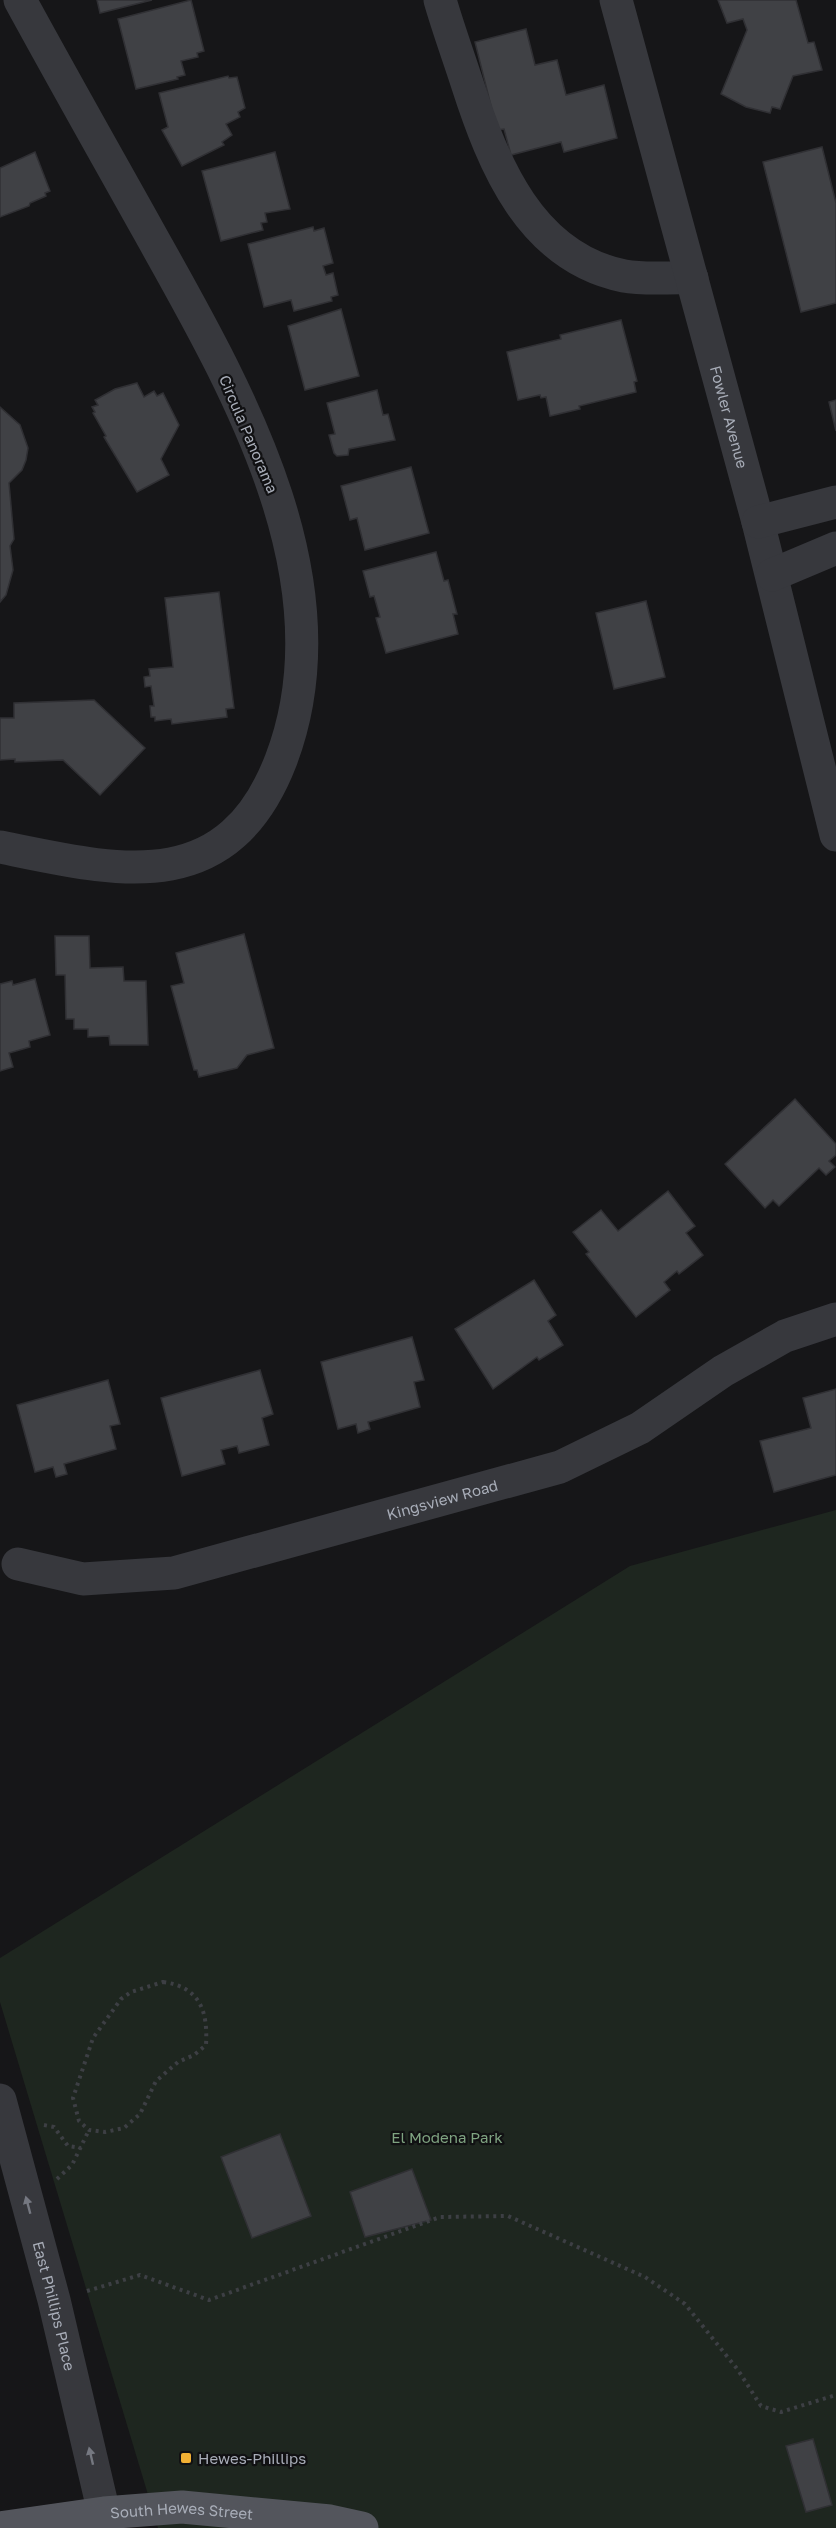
<svg xmlns="http://www.w3.org/2000/svg" width="836" height="2528" viewBox="0 0 836 2528" font-family="'Golos Text',sans-serif">
	<style>
		.green { fill: #1e261f }
		.building { fill: #404145; stroke: #303034; stroke-width: 1.5 }
		.lines { fill: none; stroke-linecap: round; stroke-linejoin: round }
		.path { stroke: #3d3f44; stroke-width: 4; stroke-dasharray: 3 4.5; stroke-linecap: butt }
		.minor { stroke: #37383d; stroke-width: 33 }
		.major { stroke: #53555c; stroke-width: 33 }
		.oneway { fill: #757881 }
		.poi-dot { fill: #f2b134; stroke: #111113; stroke-width: 2 }
		.labels { text-anchor: middle; dominant-baseline: central; stroke-width: 4.5; stroke-linejoin: round; paint-order: stroke }
		.street-label { font-size: 15px; fill: #a8adb8; stroke: #111113 }
		.park-label { font-size: 15px; fill: #7fa381; stroke: #111113 }
		.poi-label { font-size: 15px; fill: #a8adb8; stroke: #111113; text-anchor: start }
	</style>
	<rect width="100%" height="100%" fill="#161618"/>
	<path class="green" d="M836,1510v1018h-678l-158,-526v-44l630,-392z"/>
	<g class="building">
		<path d="M97,0h55l-52,13z"/>
		<path d="M191,0l13,51 -7,2 1,4 -17,4 4,14 -8,2 1,2 -42,10 -18,-70z"/>
		<path d="M718,0h78l12,43 6,-1 8,28 -29,6 -13,33 -8,-2 -2,6 -24,-6 -25,-13 26,-64 -4,-11 -16,4z"/>
		<path d="M526,29l9,36 22,-5 9,35 38,-10 13,53 -53,14 -3,-10 -50,13 -7,-26 -7,1 -22,-88z"/>
		<path d="M228,76l1,2 8,-1 8,31 -7,4 2,5 -14,7 6,11 -10,7 2,3 -42,21 -20,-36 6,-3 -9,-34z"/>
		<path d="M822,147l14,56v100l-35,9 -38,-150z"/>
		<path d="M35,152l15,39 -5,2 1,3 -16,7 -1,3 -29,11v-49z"/>
		<path d="M275,152l15,57 -25,4 2,9 -6,1 2,7 -42,11 -19,-70z"/>
		<path d="M313,227l1,4 10,-3 9,35 -10,3 3,9 7,-2 5,22 -7,2 1,4 -38,10 -3,-11 -27,7 -16,-63z"/>
		<path d="M341,309l18,67 -54,14 -17,-64z"/>
		<path d="M621,320l16,61 -3,1 2,10 -57,14 1,3 -30,7 -4,-19 -5,1 -1,-3 -22,5 -11,-48 54,-13 -1,-4z"/>
		<path d="M137,383l7,14 10,-6 3,5 6,-3 16,32 -18,34 8,16 -32,17 -33,-55 2,-1 -13,-23 2,-1 -3,-5 6,-2 -3,-5 20,-11z"/>
		<path d="M377,390l6,25 5,-1 7,26 -46,9 -1,6 -11,1 -3,-3 -5,-18 6,-1 -8,-31z"/>
		<path d="M836,400v31l-7,-29z"/>
		<path d="M0,407l20,18 8,23 -2,12 -4,10 -13,13 5,56 -4,7 3,24 -7,25 -6,7z"/>
		<path d="M411,467l18,66 -64,17 -8,-32 -7,2 -9,-34z"/>
		<path d="M436,552l8,29 4,-1 9,34h-4l5,20 -72,19 -10,-35 4,-1 -6,-21 -4,1 -7,-26z"/>
		<path d="M219,592l15,116 -8,1 1,8 -55,7 -1,-5 -16,2v-4h-4l-1,-11h4l-3,-20 -6,1 -1,-10 6,-1 -1,-7 24,-2 -8,-69z"/>
		<path d="M646,601l19,76 -51,12 -18,-76z"/>
		<path d="M94,700l51,48 -45,47 -37,-35 -48,2v-3l-15,1v-42h14v-15z"/>
		<path d="M244,934l30,114 -27,7 -10,13 -38,9 -2,-7h-3l-23,-84 13,-3 -8,-30z"/>
		<path d="M55,936h34l1,32 33,-1 1,14h22l2,64h-38l-1,-9 -21,1v-8h-14v-10h-8l-1,-44h-9z"/>
		<path d="M35,979l15,56 -21,6 1,6 -21,6 4,14 -13,4v-87l12,-3 1,4z"/>
		<path d="M795,1099l41,45v11l-7,6 6,6 -9,8 -7,-7 -40,38 -6,-6 -8,8 -40,-44z"/>
		<path d="M668,1191l27,35 -9,7 17,22 -24,19 -2,-3 -13,11 6,8 -34,27 -50,-63 3,-2 -16,-20 28,-22 17,21z"/>
		<path d="M534,1280l22,35 -8,6 15,24 -24,15 -2,-3 -44,32 -38,-60z"/>
		<path d="M412,1337l12,43 -10,2 6,25 -52,15 2,7 -12,4 -2,-9 -18,5 -17,-67z"/>
		<path d="M260,1370l13,44 -11,4 7,27 -30,8 -2,-7 -16,4 4,14 -43,12 -21,-78z"/>
		<path d="M108,1380l12,44 -10,2 6,23 -52,15 3,10 -11,3 -3,-10 -18,5 -18,-67z"/>
		<path d="M836,1389v86l-62,17 -14,-51 51,-13 -8,-30z"/>
		<path d="M280,2134l31,82 -59,22 -31,-81z"/>
		<path d="M412,2169l19,51 -66,17 -15,-45z"/>
		<path d="M813,2439l19,66 -26,7 -20,-66z"/>
	</g>
	<g class="lines">
		<g class="path">
			<path d="M163,1982c37,5 45,29 43,63l-12,10 -16,7 -22,19 -16,33 -16,14 -19,4 -16,-2 -10,-9 -6,-23 20,-60 28,-39 10,-7z"/>
			<path d="M44,2125l10,2 14,19 13,2"/>
			<path d="M57,2179l15,-14 17,-35"/>
			<path d="M87,2291l53,-16 69,25 231,-83 68,-1 137,61 40,27 53,66 23,36 20,6 55,-17"/>
		</g>
		<g class="minor">
			<path d="M440,0c8,28 18,55 27,83 26,81 63,174 157,193 21,4 46,1 68,2"/>
			<path id="s1" d="M616,0l142,522 78,313"/>
			<path d="M758,522l78,-20"/>
			<path d="M772,575l64,-27"/>
			<path d="M0,847c118,24 227,53 281,-87 69,-181 -47,-376 -133,-530 -43,-77 -86,-153 -128,-230"/>
			<path id="s2" d="M18,1564l65,15 91,-6 386,-106 80,-39 83,-57 62,-35 51,-17"/>
			<path id="s3" d="M0,2100l54,200 50,213"/>
		</g>
		<path class="major" id="s4" d="M0,2528l104,-15 78,-6 148,14 32,7"/>
	</g>
	<defs><path id="oneway-solid" d="M-6-.8H1V-3.2L6.5 0L1 3.2V.8H-6Z" transform="scale(1.5)"/></defs>
	<g class="oneway">
		<use href="#oneway-solid" transform="translate(28 2205) rotate(-105)"/>
		<use href="#oneway-solid" transform="translate(91 2456) rotate(-103)"/>
	</g>
	<rect class="poi-dot" x="180" y="2452" width="12" height="12" rx="3"/>
	<g class="labels">
		<g class="street-label">
			<text stroke="none"><textPath href="#s1" startOffset="432">Fowler Avenue</textPath></text>
			<text transform="translate(249 434) rotate(67)">Circula Panorama</text>
			<text stroke="none"><textPath href="#s2" startOffset="436">Kingsview Road</textPath></text>
			<text stroke="none"><textPath href="#s3" startOffset="213">East Phillips Place</textPath></text>
			<text stroke="none"><textPath href="#s4" startOffset="183">South Hewes Street</textPath></text>
		</g>
		<g class="park-label">
			<text x="447" y="2137">El Modena Park</text>
		</g>
		<g class="poi-label">
			<text x="198" y="2458">Hewes-Phillips</text>
		</g>
	</g>
</svg>
